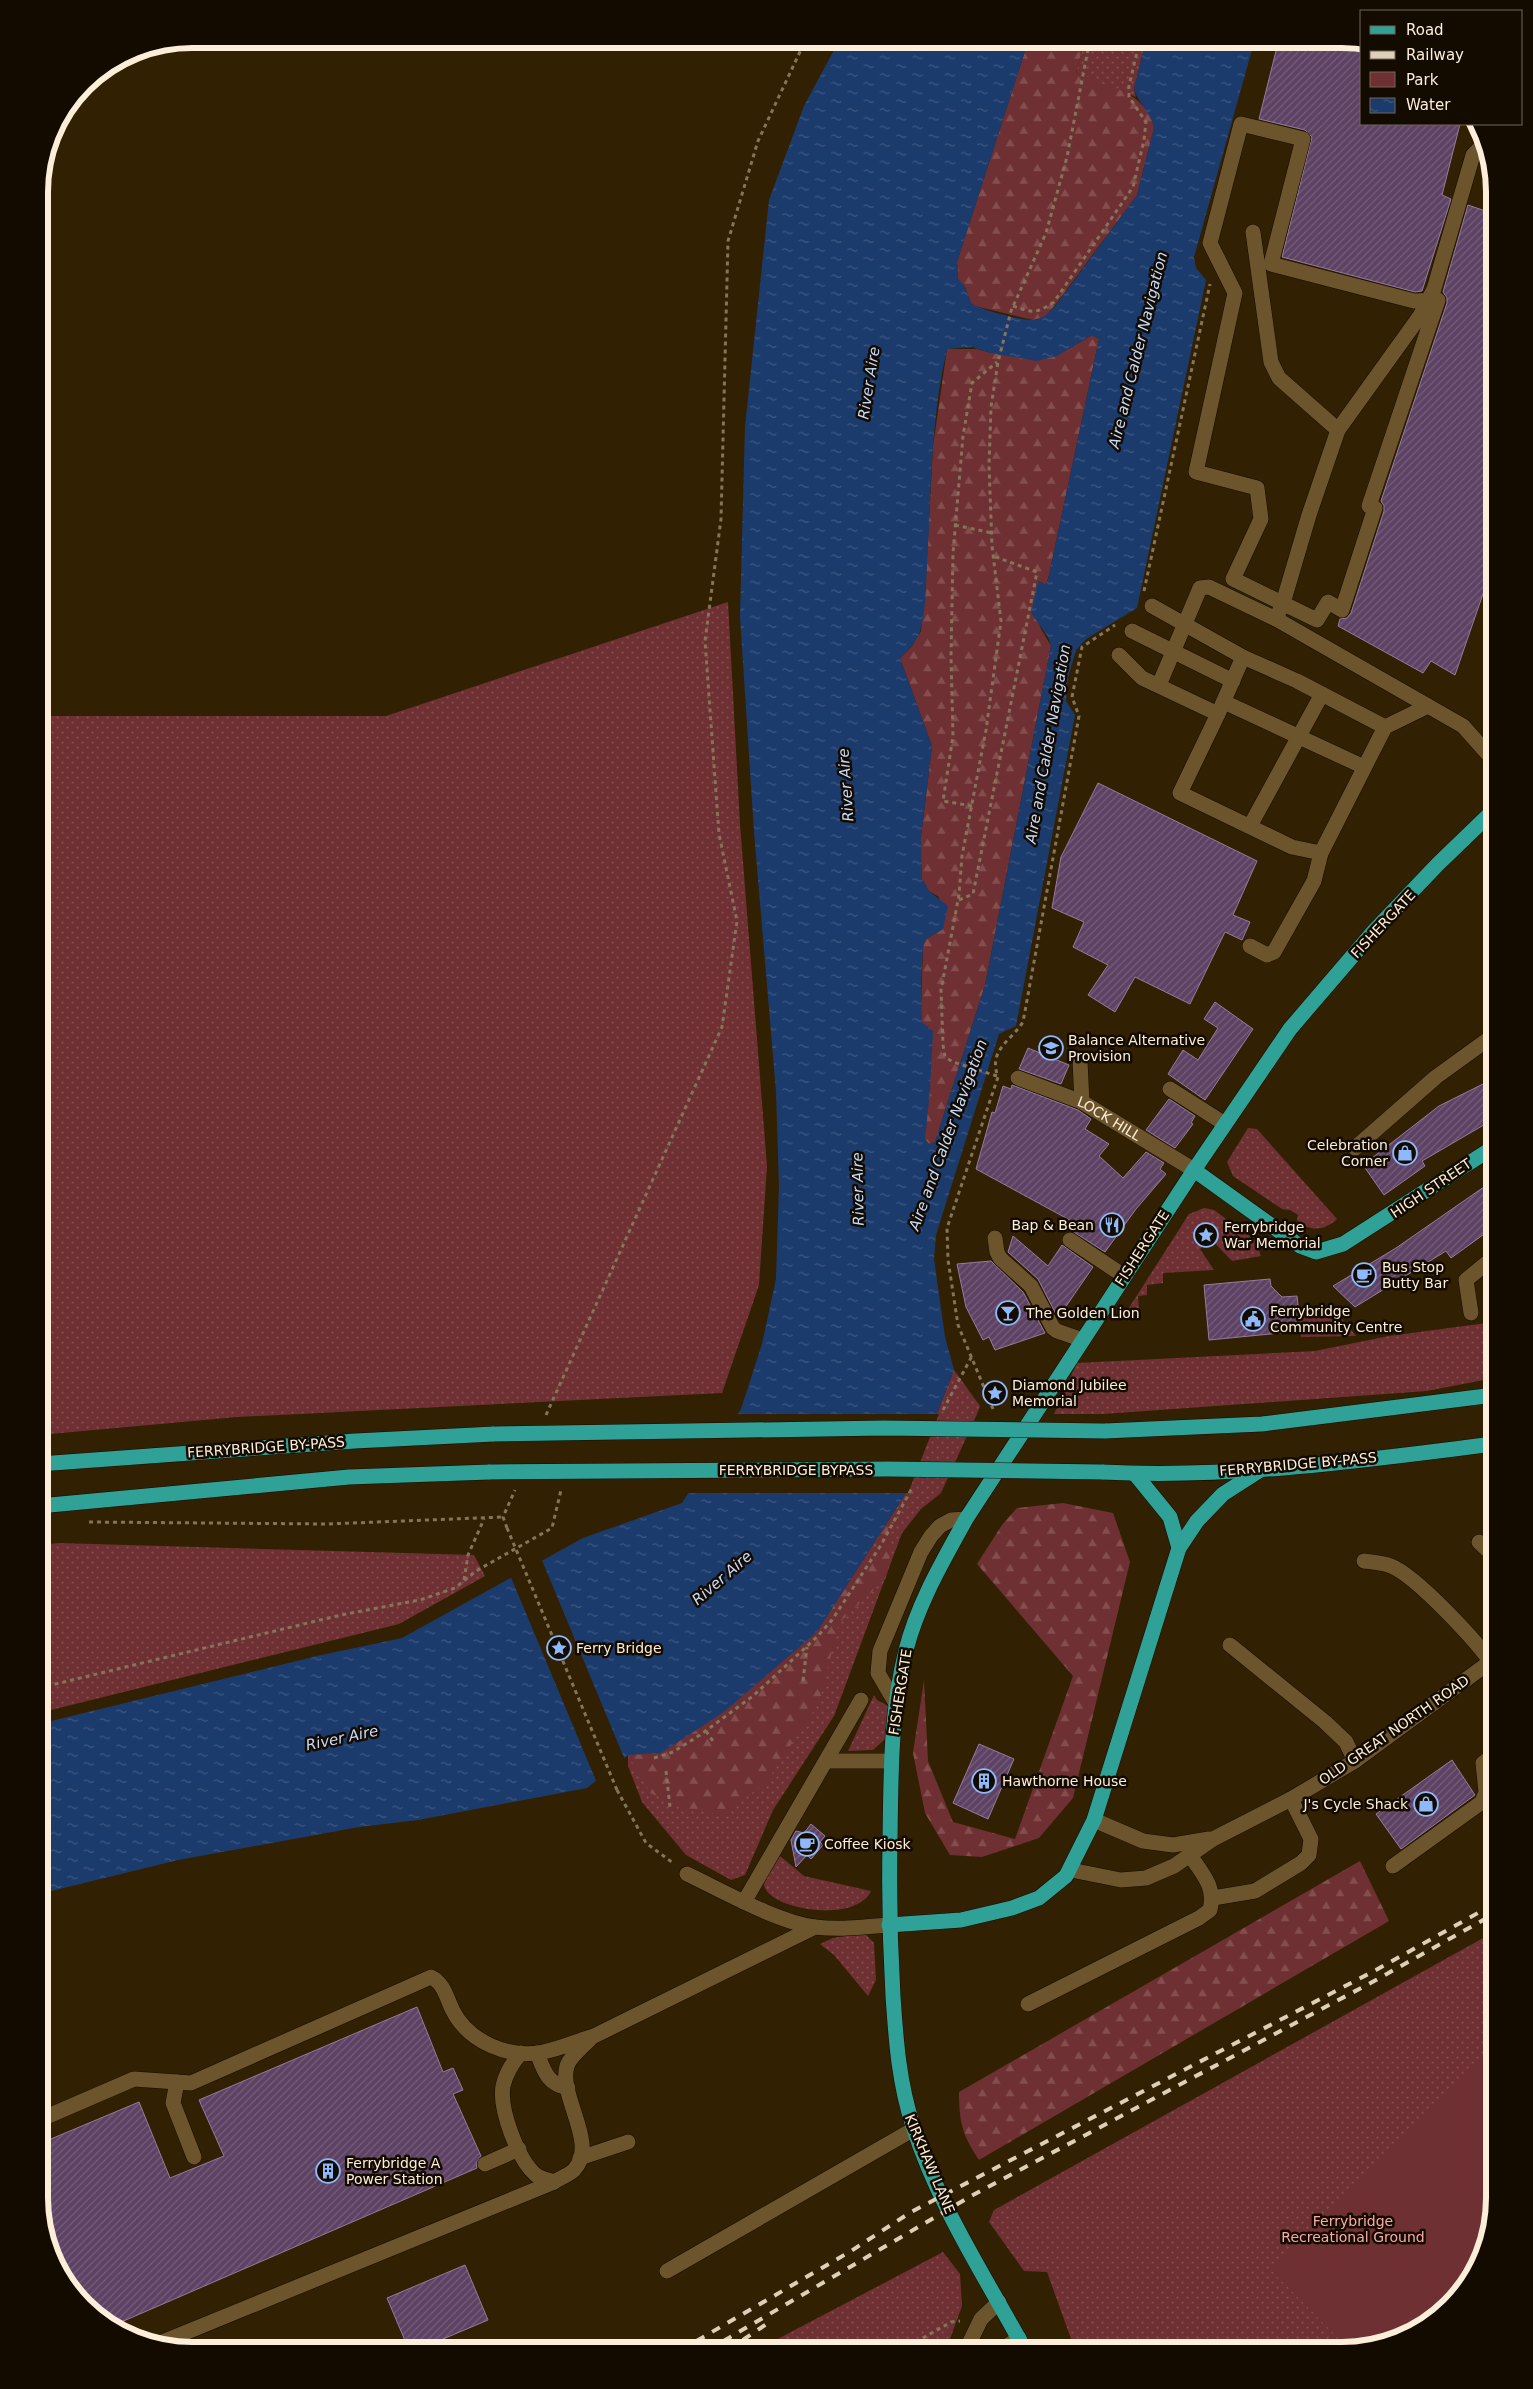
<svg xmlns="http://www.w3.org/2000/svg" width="1533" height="2389" viewBox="0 0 1533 2389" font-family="'DejaVu Sans',sans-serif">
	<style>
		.green { fill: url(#green-dots) }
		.forest { fill: url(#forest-firs) }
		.pitch { fill: #6e3032 }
		.water { fill: url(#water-ripples); fill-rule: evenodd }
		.pier { fill: #312102 }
		.building { fill: url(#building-hatch); stroke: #977a9f }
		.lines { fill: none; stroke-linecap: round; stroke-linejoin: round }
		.minor-casing { stroke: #160b00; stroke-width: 16 }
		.major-casing { stroke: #160b00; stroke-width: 16 }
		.path { stroke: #84755a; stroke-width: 3; stroke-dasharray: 4 4; stroke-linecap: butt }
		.minor { stroke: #6c552d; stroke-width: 15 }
		.major { stroke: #2fa196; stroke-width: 15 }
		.rail { stroke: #decfb9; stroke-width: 4; stroke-dasharray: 9 9; stroke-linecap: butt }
		.major-bridge-casing { stroke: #160b00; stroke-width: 16; stroke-linecap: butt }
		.path-bridge { stroke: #84755a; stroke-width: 3; stroke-dasharray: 4 4; stroke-linecap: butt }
		.major-bridge { stroke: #2fa196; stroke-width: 15 }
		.labels { text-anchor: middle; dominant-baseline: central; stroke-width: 5; stroke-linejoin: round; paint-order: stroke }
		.street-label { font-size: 14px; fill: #fceed9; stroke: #140b00 }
		.poi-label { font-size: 14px; fill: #fceed9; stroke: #140b00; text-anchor: start }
		.park-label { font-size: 14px; fill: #fda9a9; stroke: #140b00 }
		.water-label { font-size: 15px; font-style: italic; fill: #c6dbfb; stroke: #140b00 }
		.rim { fill: none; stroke: #fceed9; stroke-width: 6 }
	</style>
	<defs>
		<pattern id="green-dots" width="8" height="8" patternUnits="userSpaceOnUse" patternTransform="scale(1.25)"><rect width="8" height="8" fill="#6e3032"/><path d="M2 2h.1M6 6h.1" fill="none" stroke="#844e4f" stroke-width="1.8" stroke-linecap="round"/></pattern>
		<pattern id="forest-firs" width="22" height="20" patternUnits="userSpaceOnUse" patternTransform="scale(1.25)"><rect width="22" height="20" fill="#6e3032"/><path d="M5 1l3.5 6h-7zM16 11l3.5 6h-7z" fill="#844e4f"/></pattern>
		<pattern id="water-ripples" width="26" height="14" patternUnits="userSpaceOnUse" patternTransform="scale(1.25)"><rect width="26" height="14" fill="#1c3b6d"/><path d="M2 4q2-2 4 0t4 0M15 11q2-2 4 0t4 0" fill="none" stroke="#3e5881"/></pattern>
		<pattern id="building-hatch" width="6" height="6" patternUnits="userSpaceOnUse" patternTransform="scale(1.25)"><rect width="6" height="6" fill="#5d4264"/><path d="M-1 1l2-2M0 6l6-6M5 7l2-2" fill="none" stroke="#755e7a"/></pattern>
	</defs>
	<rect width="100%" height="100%" fill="#312102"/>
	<g class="green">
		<path d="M1085,39h61l-12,50 2,8 -60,-24z"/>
		<path d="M728,602l12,222 27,342 -8,119 -37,108 -485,24 -198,18v-719h347z"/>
		<path d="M1248,1128l9,1 80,90c-12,12 -28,13 -40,1l1,-5 -8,-5 -8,-1 -49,-33 -6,-14z"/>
		<path d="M1204,1208l10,2 42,31 5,15 -29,5 -20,-21 -12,9 14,21 -51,3v10l-16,2v10l-9,1 1,14 -12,1 62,-97z"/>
		<path d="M1298,1306c38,1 34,0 58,30l-55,1z"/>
		<path d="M1494,1322v56l-67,13 -324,23h-49l23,-51 238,-12 74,-15z"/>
		<path d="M954,1370l26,36 -3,8 -36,79 -20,16 -19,24 -68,183 -61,94 -28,65 -14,5 -45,-25 -44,-53 -14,-36v-11l189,-123 89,-139z"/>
		<path d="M59,1543l415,12 11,21 -86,48 -360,89v-168z"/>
		<path d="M874,1695l3,5 11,6 -3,33 -12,11 -25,1z"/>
		<path d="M780,1856l24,20 67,15c-16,35 -112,17 -107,-10 1,-8 12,-18 16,-25z"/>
		<path d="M1494,1932v266l-5,39 -20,45 -60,52 -67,16h-267l-28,-78 -23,-1 -35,-49 5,-12z"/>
		<path d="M859,1934l7,1 8,8 2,37 -8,16 -34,-41 -14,-11 13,-6z"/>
		<path d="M943,2252l17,22 2,32 -16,44h-189z"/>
	</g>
	<g class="forest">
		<path d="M1029,39h56l-9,34c28,11 73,20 78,55l-17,67 -81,109 -11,13 -12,3 -58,-14 -4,-3 -6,-16 -7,-8 -1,-17z"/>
		<path d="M1092,335l7,4 -50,236 -3,10 -8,-4 2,46 11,19 -66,339 -50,157 -6,2 -4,-4 -4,-132 2,-62 3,-7 17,-10 -4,-32 -10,-6 -7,-12 -1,-19v-23l11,-91 -32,-88 12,-12 9,-15 4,-35 8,-150 14,-97h30l14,4 81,-6z"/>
		<path d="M1063,1503l50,10 17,49 -57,236 -34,40 -57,19 -32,-2 -25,-42 -12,-60 11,-73 4,81 25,61 62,17 58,-163 -96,-112 25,-39 15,-17z"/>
		<path d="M887,1525l5,21 -6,32 -47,45 -20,80 -53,79 -43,33 -39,-7 -34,-15 -22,-38 33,-2 63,-41 92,-80z"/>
		<path d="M1360,1861l29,60 -410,239c-17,-25 -20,-39 -20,-68z"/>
	</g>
	<path class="pitch" d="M1494,2049v149l-5,39 -20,45 -60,52 -60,15 -79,-80z"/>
	<path class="water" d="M840,39h189l-72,223 1,17 7,8 6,16c9,7 52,18 64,17 10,-2 15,-9 21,-15l81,-110 17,-67c-2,-15 -16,-25 -20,-39l12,-50h109l-61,218 2,11 10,12 -69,328 -51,31 -10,11 -8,28 -2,23 9,14 -59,311 -17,8 -63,201 -2,24 11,78 9,33 -48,123 -89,139 -93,80 -63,41 -33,2 -41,33 -169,32 -59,7 -181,33 -139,34v-170l278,-68 85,-18 181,-100 99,-35 59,-94 21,-65 14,-65 3,-93 -3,-95 -22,-259 -14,-216 5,-189 24,-227 35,-94zM1092,335l7,4 -50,236 -3,10 -8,-4 -7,32 17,24 3,9 -66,339 -50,157 -6,2 -4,-4 5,-50 3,-59 -11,-9 -1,-36 2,-40 3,-7 17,-10 5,-23 -19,-15 -7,-12 -1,-42 11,-91 -32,-88c8,-8 17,-16 20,-27 7,-19 6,-62 8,-84 3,-66 4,-134 19,-198l25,-2 19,6 46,8 20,-5z"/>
	<g class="pier">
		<path d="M735,1414h204l-31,79h-222z"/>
		<path d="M541,1558l84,202 -28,23 -87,-208z"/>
	</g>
	<g class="building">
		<path d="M1279,39h73l10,3v82h98l-18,71 9,4 -29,92 -7,1 -133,-35 30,-120 -7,-7 -46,-11z"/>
		<path d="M1468,205l26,9v348l-39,113 -24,-14 -8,12 -85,-47 2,-7 7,-1 4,-5 33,-102v-5l-3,-5 66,-198v-5l-4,-6z"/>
		<path d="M1098,783l159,78 -24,54 17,7 -8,18 -17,-8 -35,72 -55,-27 -20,35 -27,-17 20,-30 -35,-18 11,-25 -32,-14 9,-51z"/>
		<path d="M1215,1002l38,27 -48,71 -37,-26 15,-24 15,10 20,-32 -14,-9z"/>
		<path d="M1028,1048l41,17 -8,19 -42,-15z"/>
		<path d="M1485,1083l3,6 6,-3v33l-72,42 3,5 -41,29 -21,-30 76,-59z"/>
		<path d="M1012,1085l66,25 13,9 -6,10 24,15 -10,12 24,22 23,-26 18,11 -4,6 6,5 -30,35 -31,43 -33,-21 5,-7 -101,-55 16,-57 3,1 8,-27 8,3z"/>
		<path d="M1169,1099l26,17 -4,7 2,1 -18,24 -29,-18z"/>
		<path d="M1494,1180v47l-43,31 -5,-7 -91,56 -22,-21 63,-38z"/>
		<path d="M1013,1236l35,30 14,-21 31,22 -35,51 -20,-39 -30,-27z"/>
		<path d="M991,1261l32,31 22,41 -50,17 -6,-13 -6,3 -17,-33 -9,-43z"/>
		<path d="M1270,1279l1,7 11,11 15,-1 4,35 -92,9 -5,-55z"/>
		<path d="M979,1744l35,15 -26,60 -35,-16z"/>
		<path d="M1452,1760l23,35 -74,54 -25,-35z"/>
		<path d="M811,1824l14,12 -5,6 3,3 -12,14 -4,-4 -11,12 -5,-27 5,-9 8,2z"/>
		<path d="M417,2007l26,65 10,-4 10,22 -10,4 28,62 -5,7 1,5 -365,158 -5,-1 -52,-60 -16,-67v-54l100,-42 31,76 54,-22 -25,-56z"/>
		<path d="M465,2265l23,55 -71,30h-8l-22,-52z"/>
	</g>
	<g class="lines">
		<g class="minor-casing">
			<g id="minor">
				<path d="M1241,124l62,15 -32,125 143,37 24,-1 -69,206 6,2 -33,102 -14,-8 -11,18 -84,-41 28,-60 -4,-31 -61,-16 39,-179 -25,-50z"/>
				<path d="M1483,145l-10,10 -39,134 -14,27 -82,114 -29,85 -26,88 -7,16 187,107 31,35"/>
				<path d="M1253,232l18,130 8,16 59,52"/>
				<path d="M1152,606l91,51"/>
				<path d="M1132,631l101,50"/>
				<path d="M1119,655l23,23 76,36"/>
				<path d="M1159,685l41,-97 9,-1 67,32"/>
				<path d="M1224,702l140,65"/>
				<path d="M1385,727l-64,126 -29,-6 -112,-54 38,-79 25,-57 54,24 88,46 43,-21"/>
				<path d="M1250,826l72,-132"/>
				<path d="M1250,946l17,9 7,-3 40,-71 7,-28"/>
				<path d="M1080,1061l2,41"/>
				<path id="s1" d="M1018,1078l64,24 112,68"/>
				<path d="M1170,1089l55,35"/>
				<path d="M1355,1148l81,-71 58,-42"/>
				<path d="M995,1238l2,14 3,6 31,28 22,42 4,3 26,9"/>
				<path d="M1070,1240l54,36"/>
				<path d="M1471,1313l-5,-33 28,-23"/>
				<path d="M1479,1542l15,14"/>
				<path d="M1364,1561c8,1 19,2 27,5 25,10 88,77 103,101"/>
				<path d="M1230,1645l95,77 21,20 9,19"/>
				<path d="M895,1702l-17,-29 2,-22 41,-99 10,-16 9,-10 11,-6 15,-1"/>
				<path d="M826,1761h65"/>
				<path d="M1094,1820l49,21 30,4 36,-6"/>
				<path d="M1393,1866l89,-64 4,-10 -3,-29 11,-8"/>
				<path d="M1071,1870l50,10 25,-2 28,-12 39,-27 78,-40 64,-38 139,-102"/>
				<path d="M687,1874c36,17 90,48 128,53 25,3 50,0 74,-2"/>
				<path d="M1213,1898l42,-7 46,-28 8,-8 2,-16 -20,-40"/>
				<path d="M744,1902l117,-202"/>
				<path d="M1028,2004l171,-86 11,-8c6,-24 -8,-36 -20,-55"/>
				<path d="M521,2053c-9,10 -15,20 -18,33 -4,23 15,74 33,89 5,4 13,5 18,7"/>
				<path d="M537,2053c7,18 10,31 31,35"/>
				<path d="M177,2082l-4,21 21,54"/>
				<path d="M39,2120l95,-41 57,4 240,-106c13,6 16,22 22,34 16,31 56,48 90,41 16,-3 32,-10 48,-15"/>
				<path d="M580,2158l48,-16"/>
				<path d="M485,2164l34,-15"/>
				<path d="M667,2271l247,-142"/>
				<path d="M160,2343l394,-161c6,-4 15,-7 20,-12 25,-26 -16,-74 -7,-104 3,-10 18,-21 25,-29l223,-110"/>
				<path d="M966,2350l15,-31 18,-17"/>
				<path d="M1001,2350l18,-12"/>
			</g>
		</g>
		<g class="major-casing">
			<g id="major">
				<path d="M1194,1170l106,76 16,6 27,-8 151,-97"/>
				<path d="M1105,1431l157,-7 232,-29"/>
				<path d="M39,1464l316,-23 139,-7"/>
				<path d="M1102,1472c131,7 263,-12 392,-28"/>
				<path d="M1135,1474l35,43 9,31"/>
				<path d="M39,1506l310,-29 141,-5"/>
				<path d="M889,1925l72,-5 51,-12 27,-10 27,-22 28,-56 85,-272 18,-27 26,-27 39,-25"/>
				<path d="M1025,2350c-39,-72 -87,-145 -112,-224 -14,-43 -17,-85 -20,-130 -3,-51 -4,-102 -3,-154 1,-64 0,-129 16,-192 12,-47 37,-89 60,-131l228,-349 96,-141 84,-98 64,-67 56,-54"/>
			</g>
		</g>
		<g class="path">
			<path d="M1013,306c20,7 23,8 41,-4l79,-115 11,-47 2,-18 -17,-25v-11l11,-47"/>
			<path d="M955,525l37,8"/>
			<path d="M1144,591l66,-307"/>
			<path d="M972,806l-29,-5 10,-65 -2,-80 2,-103 10,-117 9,-53 25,-21"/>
			<path d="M959,900l14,-6 64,-322 -44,-16"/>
			<path d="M997,1076l-44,-14 -8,-5 -2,-12 -2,-55 18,-95 3,-39 24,-126 15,-109 -9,-75 -3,-81 2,-58 7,-45 13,-51 35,-78 21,-76 23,-118"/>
			<path d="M993,1409l-35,-84 -10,-65 -1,-32 51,-151c-10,-27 12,-35 25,-55l56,-306 -7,-19 10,-50 33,-22"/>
			<path d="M943,1410l29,-54"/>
			<path d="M546,1415l176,-388 15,-106 -18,-87 -14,-193 16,-122 7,-278 30,-100 48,-102"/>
			<path d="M89,1522l238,2 176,-7"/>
			<path d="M507,1528l-4,-11 12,-27"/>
			<path d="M464,1580l4,-25 16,-36"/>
			<path d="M803,1681l4,-34"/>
			<path d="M39,1688l302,-73 79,-15 35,-12 21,-17 76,-43 9,-38"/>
			<path d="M706,1731l9,13"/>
			<path d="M654,1758l19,-6 27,-17 53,-39 64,-59 15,-17 49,-75 31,-57"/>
			<path d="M666,1771l4,36"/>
			<path d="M617,1790l29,53 27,20"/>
			<path d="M902,2350l49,-28 9,-1"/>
		</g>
		<use href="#minor" class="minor"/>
		<use href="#major" class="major"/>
		<g class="rail">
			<path d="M681,2350l170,-99 60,-39 465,-242 118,-66"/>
			<path d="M708,2350l265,-155 403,-215 118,-66"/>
			<path d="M728,2350l43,-29"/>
		</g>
		<g class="major-bridge-casing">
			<g id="major-bridge">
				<path d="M494,1434l390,-6 221,3"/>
				<path d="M490,1472l398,-3 214,3"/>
			</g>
		</g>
		<path class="path-bridge" d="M507,1528l110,262"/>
		<use href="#major-bridge" class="major-bridge"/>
	</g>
	<defs>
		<g id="school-ring" transform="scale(1.25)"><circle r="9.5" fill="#140b00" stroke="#8eb9fd" stroke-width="1.5"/><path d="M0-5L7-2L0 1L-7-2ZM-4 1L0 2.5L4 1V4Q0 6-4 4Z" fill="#8eb9fd"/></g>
		<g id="shop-ring" transform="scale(1.25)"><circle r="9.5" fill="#140b00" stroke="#8eb9fd" stroke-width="1.5"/><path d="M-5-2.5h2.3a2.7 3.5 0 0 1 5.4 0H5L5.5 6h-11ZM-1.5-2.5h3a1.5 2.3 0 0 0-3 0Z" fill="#8eb9fd"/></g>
		<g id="restaurant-ring" transform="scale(1.25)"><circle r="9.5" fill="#140b00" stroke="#8eb9fd" stroke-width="1.5"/><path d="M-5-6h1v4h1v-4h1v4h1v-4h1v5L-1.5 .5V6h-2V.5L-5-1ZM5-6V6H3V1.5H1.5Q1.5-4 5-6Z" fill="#8eb9fd"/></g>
		<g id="sight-ring" transform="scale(1.25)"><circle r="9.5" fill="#140b00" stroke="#8eb9fd" stroke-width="1.5"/><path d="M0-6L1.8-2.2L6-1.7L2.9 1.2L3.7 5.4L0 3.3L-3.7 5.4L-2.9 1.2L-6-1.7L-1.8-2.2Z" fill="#8eb9fd"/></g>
		<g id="cafe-ring" transform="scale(1.25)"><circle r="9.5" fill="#140b00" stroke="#8eb9fd" stroke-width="1.5"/><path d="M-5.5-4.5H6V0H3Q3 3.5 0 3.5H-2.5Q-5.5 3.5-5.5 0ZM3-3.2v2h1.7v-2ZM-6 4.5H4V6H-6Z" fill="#8eb9fd"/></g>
		<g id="bar-ring" transform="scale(1.25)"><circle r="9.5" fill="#140b00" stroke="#8eb9fd" stroke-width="1.5"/><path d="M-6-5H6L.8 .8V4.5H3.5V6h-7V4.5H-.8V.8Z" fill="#8eb9fd"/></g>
		<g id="civic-ring" transform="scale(1.25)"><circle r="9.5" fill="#140b00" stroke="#8eb9fd" stroke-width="1.5"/><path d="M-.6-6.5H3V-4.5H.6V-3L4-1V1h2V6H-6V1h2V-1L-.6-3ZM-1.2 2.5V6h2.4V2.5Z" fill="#8eb9fd"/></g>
		<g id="building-ring" transform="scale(1.25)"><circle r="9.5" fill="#140b00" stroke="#8eb9fd" stroke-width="1.5"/><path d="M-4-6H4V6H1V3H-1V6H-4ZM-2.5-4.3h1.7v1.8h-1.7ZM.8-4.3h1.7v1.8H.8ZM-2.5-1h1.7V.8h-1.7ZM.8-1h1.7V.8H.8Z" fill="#8eb9fd"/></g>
	</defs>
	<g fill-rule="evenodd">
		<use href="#school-ring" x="1051" y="1048"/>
		<use href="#shop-ring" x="1405" y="1153"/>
		<use href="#restaurant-ring" x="1112" y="1225"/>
		<use href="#sight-ring" x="1206" y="1235"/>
		<use href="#cafe-ring" x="1364" y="1275"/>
		<use href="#bar-ring" x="1008" y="1313"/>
		<use href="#civic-ring" x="1253" y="1319"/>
		<use href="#sight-ring" x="995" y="1393"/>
		<use href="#sight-ring" x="559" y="1648"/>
		<use href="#building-ring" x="984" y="1781"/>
		<use href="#shop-ring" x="1426" y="1804"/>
		<use href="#cafe-ring" x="807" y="1844"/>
		<use href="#building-ring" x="328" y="2171"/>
	</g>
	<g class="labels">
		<g class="street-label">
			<text transform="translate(1383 924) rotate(-47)">FISHERGATE</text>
			<text stroke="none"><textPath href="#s1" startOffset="100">LOCK HILL</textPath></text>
			<text transform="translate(1431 1188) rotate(-34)">HIGH STREET</text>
			<text transform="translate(1142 1248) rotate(-57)">FISHERGATE</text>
			<text transform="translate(266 1447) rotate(-4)">FERRYBRIDGE BY-PASS</text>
			<text transform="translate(1298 1464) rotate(-5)">FERRYBRIDGE BY-PASS</text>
			<text x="796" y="1470">FERRYBRIDGE BYPASS</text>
			<text transform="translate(900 1692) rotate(-81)">FISHERGATE</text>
			<text transform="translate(1394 1730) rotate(-35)">OLD GREAT NORTH ROAD</text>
			<text transform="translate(930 2164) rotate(67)">KIRKHAW LANE</text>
		</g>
		<g class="poi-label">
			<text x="1068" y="1040">Balance Alternative<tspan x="1068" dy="16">Provision</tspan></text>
			<text x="1388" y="1145" text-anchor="end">Celebration<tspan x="1388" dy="16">Corner</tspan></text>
			<text x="1094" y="1225" text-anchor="end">Bap &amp; Bean</text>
			<text x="1224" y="1227">Ferrybridge<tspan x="1224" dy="16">War Memorial</tspan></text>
			<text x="1382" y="1267">Bus Stop<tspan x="1382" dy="16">Butty Bar</tspan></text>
			<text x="1270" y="1311">Ferrybridge<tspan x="1270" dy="16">Community Centre</tspan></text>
			<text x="1026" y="1313">The Golden Lion</text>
			<text x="1012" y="1385">Diamond Jubilee<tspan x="1012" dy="16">Memorial</tspan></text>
			<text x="576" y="1648">Ferry Bridge</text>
			<text x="1002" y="1781">Hawthorne House</text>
			<text x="1408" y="1804" text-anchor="end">J's Cycle Shack</text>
			<text x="824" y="1844">Coffee Kiosk</text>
			<text x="346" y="2163">Ferrybridge A<tspan x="346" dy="16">Power Station</tspan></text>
		</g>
		<g class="park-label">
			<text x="1353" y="2221">Ferrybridge<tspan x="1353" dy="16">Recreational Ground</tspan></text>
		</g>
		<g class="water-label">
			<text transform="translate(1138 350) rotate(-76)">Aire and Calder Navigation</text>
			<text transform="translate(869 383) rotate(-81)">River Aire</text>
			<text transform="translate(1048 744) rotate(-80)">Aire and Calder Navigation</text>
			<text transform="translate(846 785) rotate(-94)">River Aire</text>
			<text transform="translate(948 1135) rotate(-70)">Aire and Calder Navigation</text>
			<text transform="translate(858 1189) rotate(-91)">River Aire</text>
			<text transform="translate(722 1578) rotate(-41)">River Aire</text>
			<text transform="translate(342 1738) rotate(-12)">River Aire</text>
		</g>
	</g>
	<path d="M0 0H1533V2389H0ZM192 48H1342A144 144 0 0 1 1486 192V2198A144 144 0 0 1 1342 2342H192A144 144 0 0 1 48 2198V192A144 144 0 0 1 192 48Z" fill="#140b00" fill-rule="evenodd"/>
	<path class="rim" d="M192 48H1342A144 144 0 0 1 1486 192V2198A144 144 0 0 1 1342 2342H192A144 144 0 0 1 48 2198V192A144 144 0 0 1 192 48Z"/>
	<rect x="1360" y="10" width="162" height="115" fill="#140b00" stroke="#716657"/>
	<rect x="1370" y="26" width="25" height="8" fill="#2fa196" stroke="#716657"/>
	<text x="1406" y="35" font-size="15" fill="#fceed9">Road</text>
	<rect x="1370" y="51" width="25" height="8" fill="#decfb9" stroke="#716657"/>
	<text x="1406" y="60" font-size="15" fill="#fceed9">Railway</text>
	<rect x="1370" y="72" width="25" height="15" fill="#6e3032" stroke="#716657"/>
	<text x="1406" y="85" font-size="15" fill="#fceed9">Park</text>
	<rect x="1370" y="98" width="25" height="15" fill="url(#water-ripples)" stroke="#716657"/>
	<text x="1406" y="110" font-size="15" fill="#fceed9">Water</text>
</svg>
